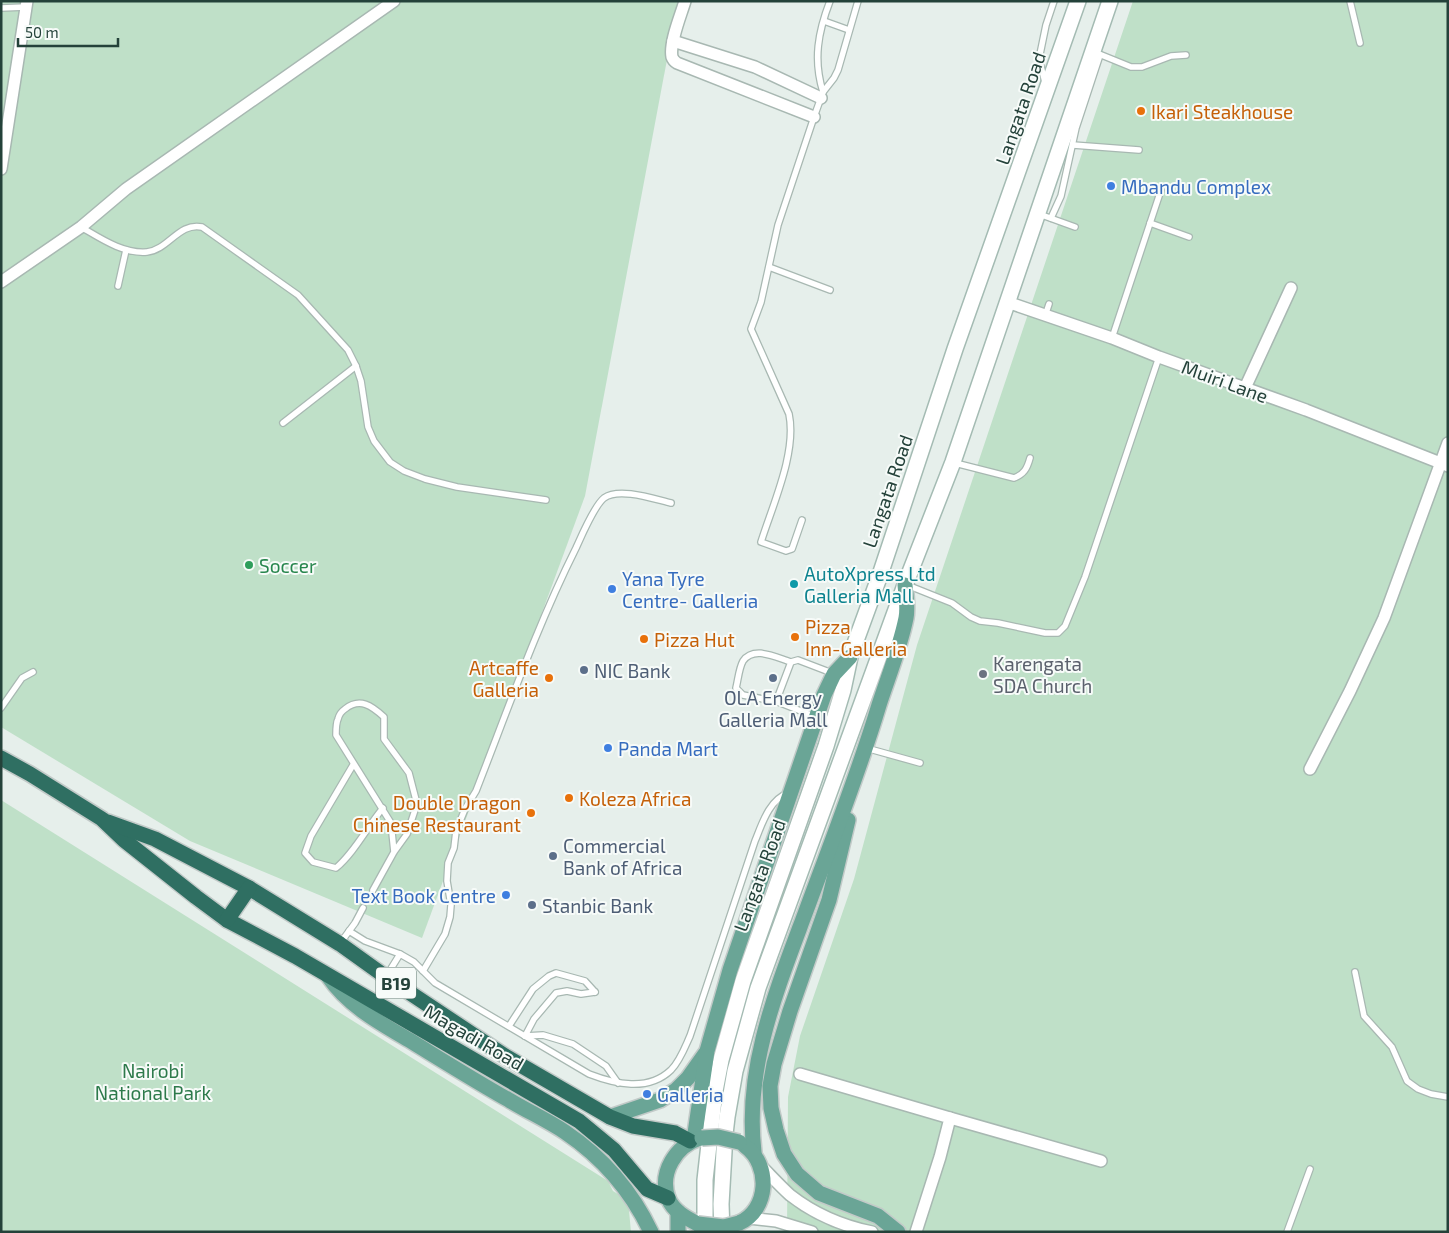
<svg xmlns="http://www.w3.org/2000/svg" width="1449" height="1233" viewBox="0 0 1449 1233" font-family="'Exo 2',sans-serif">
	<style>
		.green { fill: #bfe0c8 }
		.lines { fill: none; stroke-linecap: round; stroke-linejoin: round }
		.lane-casing { stroke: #a8b8b2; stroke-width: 8 }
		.street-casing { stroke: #a8b8b2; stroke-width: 14 }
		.secondary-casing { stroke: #a4bbb3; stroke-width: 18 }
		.primary-casing { stroke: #c2cac8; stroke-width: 18 }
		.highway-casing { stroke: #c2cac8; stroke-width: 18 }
		.lane { stroke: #fff; stroke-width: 5.5 }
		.street { stroke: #fff; stroke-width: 11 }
		.secondary { stroke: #fff; stroke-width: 15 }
		.primary { stroke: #6aa596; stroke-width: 15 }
		.highway { stroke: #2f6f62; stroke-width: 15 }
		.primary-bridge-casing { stroke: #c2cac8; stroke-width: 18; stroke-linecap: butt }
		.primary-bridge { stroke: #6aa596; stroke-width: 15 }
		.food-dot { fill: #e8710a; stroke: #f7fbf9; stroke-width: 2 }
		.shop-dot { fill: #3f7fe0; stroke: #f7fbf9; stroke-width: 2 }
		.leisure-dot { fill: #2e9e5b; stroke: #f7fbf9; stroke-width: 2 }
		.culture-dot { fill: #0f9aa8; stroke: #f7fbf9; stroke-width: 2 }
		.service-dot { fill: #5c6f8a; stroke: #f7fbf9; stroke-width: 2 }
		.worship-dot { fill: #6b7280; stroke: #f7fbf9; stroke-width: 2 }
		.labels { text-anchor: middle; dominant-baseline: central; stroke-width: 4; stroke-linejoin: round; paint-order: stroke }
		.shield { fill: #f7fbf9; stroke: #637a73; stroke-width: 1 }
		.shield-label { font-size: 18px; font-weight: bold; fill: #24423a }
		.street-label { font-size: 19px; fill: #24423a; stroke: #f7fbf9 }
		.food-label { font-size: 19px; fill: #c56008; stroke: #f7fbf9; text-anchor: start }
		.shop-label { font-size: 19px; fill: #366cbe; stroke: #f7fbf9; text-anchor: start }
		.leisure-label { font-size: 19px; fill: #27864d; stroke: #f7fbf9; text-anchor: start }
		.culture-label { font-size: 19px; fill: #0d838f; stroke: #f7fbf9; text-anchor: start }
		.worship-label { font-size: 19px; fill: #5b616d; stroke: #f7fbf9; text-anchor: start }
		.service-label { font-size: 19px; fill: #4e5e75; stroke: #f7fbf9; text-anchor: start }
		.park-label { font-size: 19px; fill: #2d7a4b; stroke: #f7fbf9 }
	</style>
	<rect width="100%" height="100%" fill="#e6efeb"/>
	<g class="green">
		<path d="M1,1h677l-93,495 -163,442 -232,-97 -189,-114z"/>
		<path d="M1133,1h315v1231h-661l1,-135 12,-61 54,-157 63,-234z"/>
		<path d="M1,800l607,381 5,10 15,9 3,32h-630z"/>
	</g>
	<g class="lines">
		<g class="lane-casing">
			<g id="lane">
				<path d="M1350,1l10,42"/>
				<path d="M1,8l25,-1"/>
				<path d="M824,21l25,9"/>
				<path d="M1099,54l32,13h11l29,-11 15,-1"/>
				<path d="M1045,82l-6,-23 7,-34 8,-24"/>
				<path d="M823,92c-10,-32 -5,-60 7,-91"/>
				<path d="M1073,145l66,5"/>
				<path d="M1039,214l36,13"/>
				<path d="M1051,218l10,-22 15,-68 24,-73"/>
				<path d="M1150,223l39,14"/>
				<path d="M81,227c19,11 42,27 66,25 21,-2 32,-30 55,-25l96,68 50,55 8,16 5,15 7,46 6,14 16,21 14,9 21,8 32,8 89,13"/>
				<path d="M769,267l61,23"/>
				<path d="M118,286l8,-36"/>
				<path d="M1045,316l4,-12"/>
				<path d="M1112,338l50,-151"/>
				<path d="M283,423l73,-57"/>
				<path d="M955,463l59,15c10,-4 13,-9 16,-20"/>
				<path d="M802,520l-10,29 -6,2 -25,-9c12,-38 36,-90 28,-128l-38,-85 10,-27 17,-77 36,-108 9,-25 11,-14 4,-8 20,-69"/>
				<path d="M907,585l45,18 19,14 9,4 18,2 47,10h13l7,-7 20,-49 74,-220"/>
				<path d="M778,702l-35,-7 -7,-7c2,-8 3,-20 7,-27 11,-16 34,-3 48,1"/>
				<path d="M1,708l21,-30 11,-6"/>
				<path d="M816,717l-38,-15 -1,-3 14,-37 7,-2 34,13"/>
				<path d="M866,748l54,15"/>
				<path d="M353,765l-42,71 -6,17 8,9 23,6c19,-16 31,-41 47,-60"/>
				<path d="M373,890l21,-38 13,-18 10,-30 -8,-31 -25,-34v-22c-12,-11 -24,-20 -39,-8 -3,2 -6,6 -7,10 -2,4 -2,11 -2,16l55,88 3,29"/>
				<path d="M349,931l16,10 35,13 14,8 21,21 154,91c26,10 59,18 82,-4 9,-9 14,-23 19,-34l65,-195c7,-17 14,-41 33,-48"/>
				<path d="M341,942l14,-19 8,-15"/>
				<path d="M423,971l22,-37 5,-17 1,-12 -4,-24 1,-18 6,-15 2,-17 9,-22 11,-18c32,-82 61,-165 100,-243 6,-13 18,-42 28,-50 15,-11 50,1 67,5"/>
				<path d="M1355,972l9,44 28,31 15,34 11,8 13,5 17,3"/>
				<path d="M387,975l13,-21"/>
				<path d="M509,1026l24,-37 16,-13 7,-3 29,8 10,11"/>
				<path d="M525,1036l18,-1 30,9 33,22 12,17"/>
				<path d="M525,1036l9,-17 22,-26 11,-2 14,3 14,-2"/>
				<path d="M1287,1232l23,-63"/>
			</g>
		</g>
		<g class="street-casing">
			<g id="street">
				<path d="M685,1c-4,14 -16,42 -13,56 1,3 2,4 5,6l137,54"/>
				<path d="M673,41l82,26 66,31"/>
				<path d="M1,169l26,-168"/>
				<path d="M1,282l80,-55 45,-38 268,-188"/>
				<path d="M1007,302l105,36 47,19 147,53 142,56"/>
				<path d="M1245,388l46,-100"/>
				<path d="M1310,769l40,-78 34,-73 64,-175"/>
				<path d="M800,1074l150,44 -10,39 -24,75"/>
				<path d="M950,1118l151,43"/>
				<path d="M760,1165c10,10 20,21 30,30 23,18 53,31 82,37"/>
				<path d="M749,1218l27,3 36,11"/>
			</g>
		</g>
		<g class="secondary-casing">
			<g id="secondary">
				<path d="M705,1232v-52l10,-89 6,-31 22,-79 83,-235 17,-56 7,-33 30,-82 75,-226 123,-348"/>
				<path d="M722,1232l-1,-28 4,-70 2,-17 8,-46 23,-83 147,-403 48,-123 157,-461"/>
			</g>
		</g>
		<g class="primary-casing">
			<g id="primary">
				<path d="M848,820l-19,80 -39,111 -16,53 -4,22 1,22 5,22 8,24 13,20 22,19 59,23 20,16"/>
				<path d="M328,976c21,31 54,48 86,67 31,19 63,39 95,57 18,11 38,20 56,32 37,25 67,60 86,100"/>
				<path d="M610,1117l50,-17 16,-10 12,-12 17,-24"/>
				<path d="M694,1140l13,-89 23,-81 94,-275 10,-21 16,-17"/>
				<path d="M754,1152c-10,-84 23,-163 52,-241 25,-68 52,-136 73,-206 9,-28 21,-57 27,-87 2,-10 0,-23 -1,-33"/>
				<path d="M739,1223c30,-13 32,-58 6,-77"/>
				<path d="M698,1224c-12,-6 -25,-13 -30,-26 -9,-26 8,-52 32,-60"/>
				<path d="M678,1232v-20"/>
			</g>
		</g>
		<g class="highway-casing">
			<g id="highway">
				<path d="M1,758l29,16 72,45 22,21 72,57 31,23 68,36 284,165 35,29 33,39 21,9"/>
				<path d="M108,822l47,17 94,49 91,56 46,33 119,79 105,61 23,9 42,7 15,8"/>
				<path d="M227,920l22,-32"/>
			</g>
		</g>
		<use href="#lane" class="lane"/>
		<use href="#street" class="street"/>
		<use href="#secondary" class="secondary"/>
		<use href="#primary" class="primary"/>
		<use href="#highway" class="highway"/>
		<g class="primary-bridge-casing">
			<g id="primary-bridge">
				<path d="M702,1138l16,-1 21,5"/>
				<path d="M698,1224l26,3 15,-4"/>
			</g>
		</g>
		<use href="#primary-bridge" class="primary-bridge"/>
	</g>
	<g class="food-dot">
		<circle cx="1141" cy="111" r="5"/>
		<circle cx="795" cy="637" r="5"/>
		<circle cx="644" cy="639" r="5"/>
		<circle cx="549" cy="678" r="5"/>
		<circle cx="569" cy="798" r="5"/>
		<circle cx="531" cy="813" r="5"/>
	</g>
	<g class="shop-dot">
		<circle cx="1111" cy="186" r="5"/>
		<circle cx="612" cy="589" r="5"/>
		<circle cx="608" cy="748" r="5"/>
		<circle cx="506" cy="895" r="5"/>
		<circle cx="647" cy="1094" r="5"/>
	</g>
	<circle class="leisure-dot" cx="249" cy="565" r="5"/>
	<circle class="culture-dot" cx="794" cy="584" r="5"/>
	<g class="service-dot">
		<circle cx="584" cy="670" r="5"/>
		<circle cx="773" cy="678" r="5"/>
		<circle cx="553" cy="856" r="5"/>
		<circle cx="532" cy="905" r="5"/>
	</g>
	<circle class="worship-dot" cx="983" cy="674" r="5"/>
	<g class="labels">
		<rect class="shield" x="376" y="967.5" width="40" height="31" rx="4"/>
		<g class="shield-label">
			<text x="396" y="983">B19</text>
		</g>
		<g class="street-label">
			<text transform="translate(1020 108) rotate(-71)">Langata Road</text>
			<text transform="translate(1225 381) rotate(20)">Muiri Lane</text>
			<text transform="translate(887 491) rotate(-71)">Langata Road</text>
			<text transform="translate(759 875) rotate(-70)">Langata Road</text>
			<text transform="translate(474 1037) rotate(30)">Magadi Road</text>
		</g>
		<g class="food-label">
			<text x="1151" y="111">Ikari Steakhouse</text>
			<text x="805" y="626">Pizza<tspan x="805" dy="22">Inn-Galleria</tspan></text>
			<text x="654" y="639">Pizza Hut</text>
			<text x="539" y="667" text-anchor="end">Artcaffe<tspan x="539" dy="22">Galleria</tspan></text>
			<text x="579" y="798">Koleza Africa</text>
			<text x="521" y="802" text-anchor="end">Double Dragon<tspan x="521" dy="22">Chinese Restaurant</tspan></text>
		</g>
		<g class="shop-label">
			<text x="1121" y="186">Mbandu Complex</text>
			<text x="622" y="578">Yana Tyre<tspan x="622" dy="22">Centre- Galleria</tspan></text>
			<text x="618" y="748">Panda Mart</text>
			<text x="496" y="895" text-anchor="end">Text Book Centre</text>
			<text x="657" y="1094">Galleria</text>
		</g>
		<g class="leisure-label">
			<text x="259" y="565">Soccer</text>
		</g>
		<g class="culture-label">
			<text x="804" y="573">AutoXpress Ltd<tspan x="804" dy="22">Galleria Mall</tspan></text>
		</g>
		<g class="worship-label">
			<text x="993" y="663">Karengata<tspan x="993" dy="22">SDA Church</tspan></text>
		</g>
		<g class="service-label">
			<text x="594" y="670">NIC Bank</text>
			<text x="773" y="697" text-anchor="middle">OLA Energy<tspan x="773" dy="22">Galleria Mall</tspan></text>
			<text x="563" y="845">Commercial<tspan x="563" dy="22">Bank of Africa</tspan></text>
			<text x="542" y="905">Stanbic Bank</text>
		</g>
		<g class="park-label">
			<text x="153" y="1070">Nairobi<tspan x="153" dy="22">National Park</tspan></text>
		</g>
	</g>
	<rect width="1449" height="1233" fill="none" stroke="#24423a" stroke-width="5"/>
	<path d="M18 38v8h100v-8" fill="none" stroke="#24423a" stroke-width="2.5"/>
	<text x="25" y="38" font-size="15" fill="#24423a" stroke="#f7fbf9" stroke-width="4" paint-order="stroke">50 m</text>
</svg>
